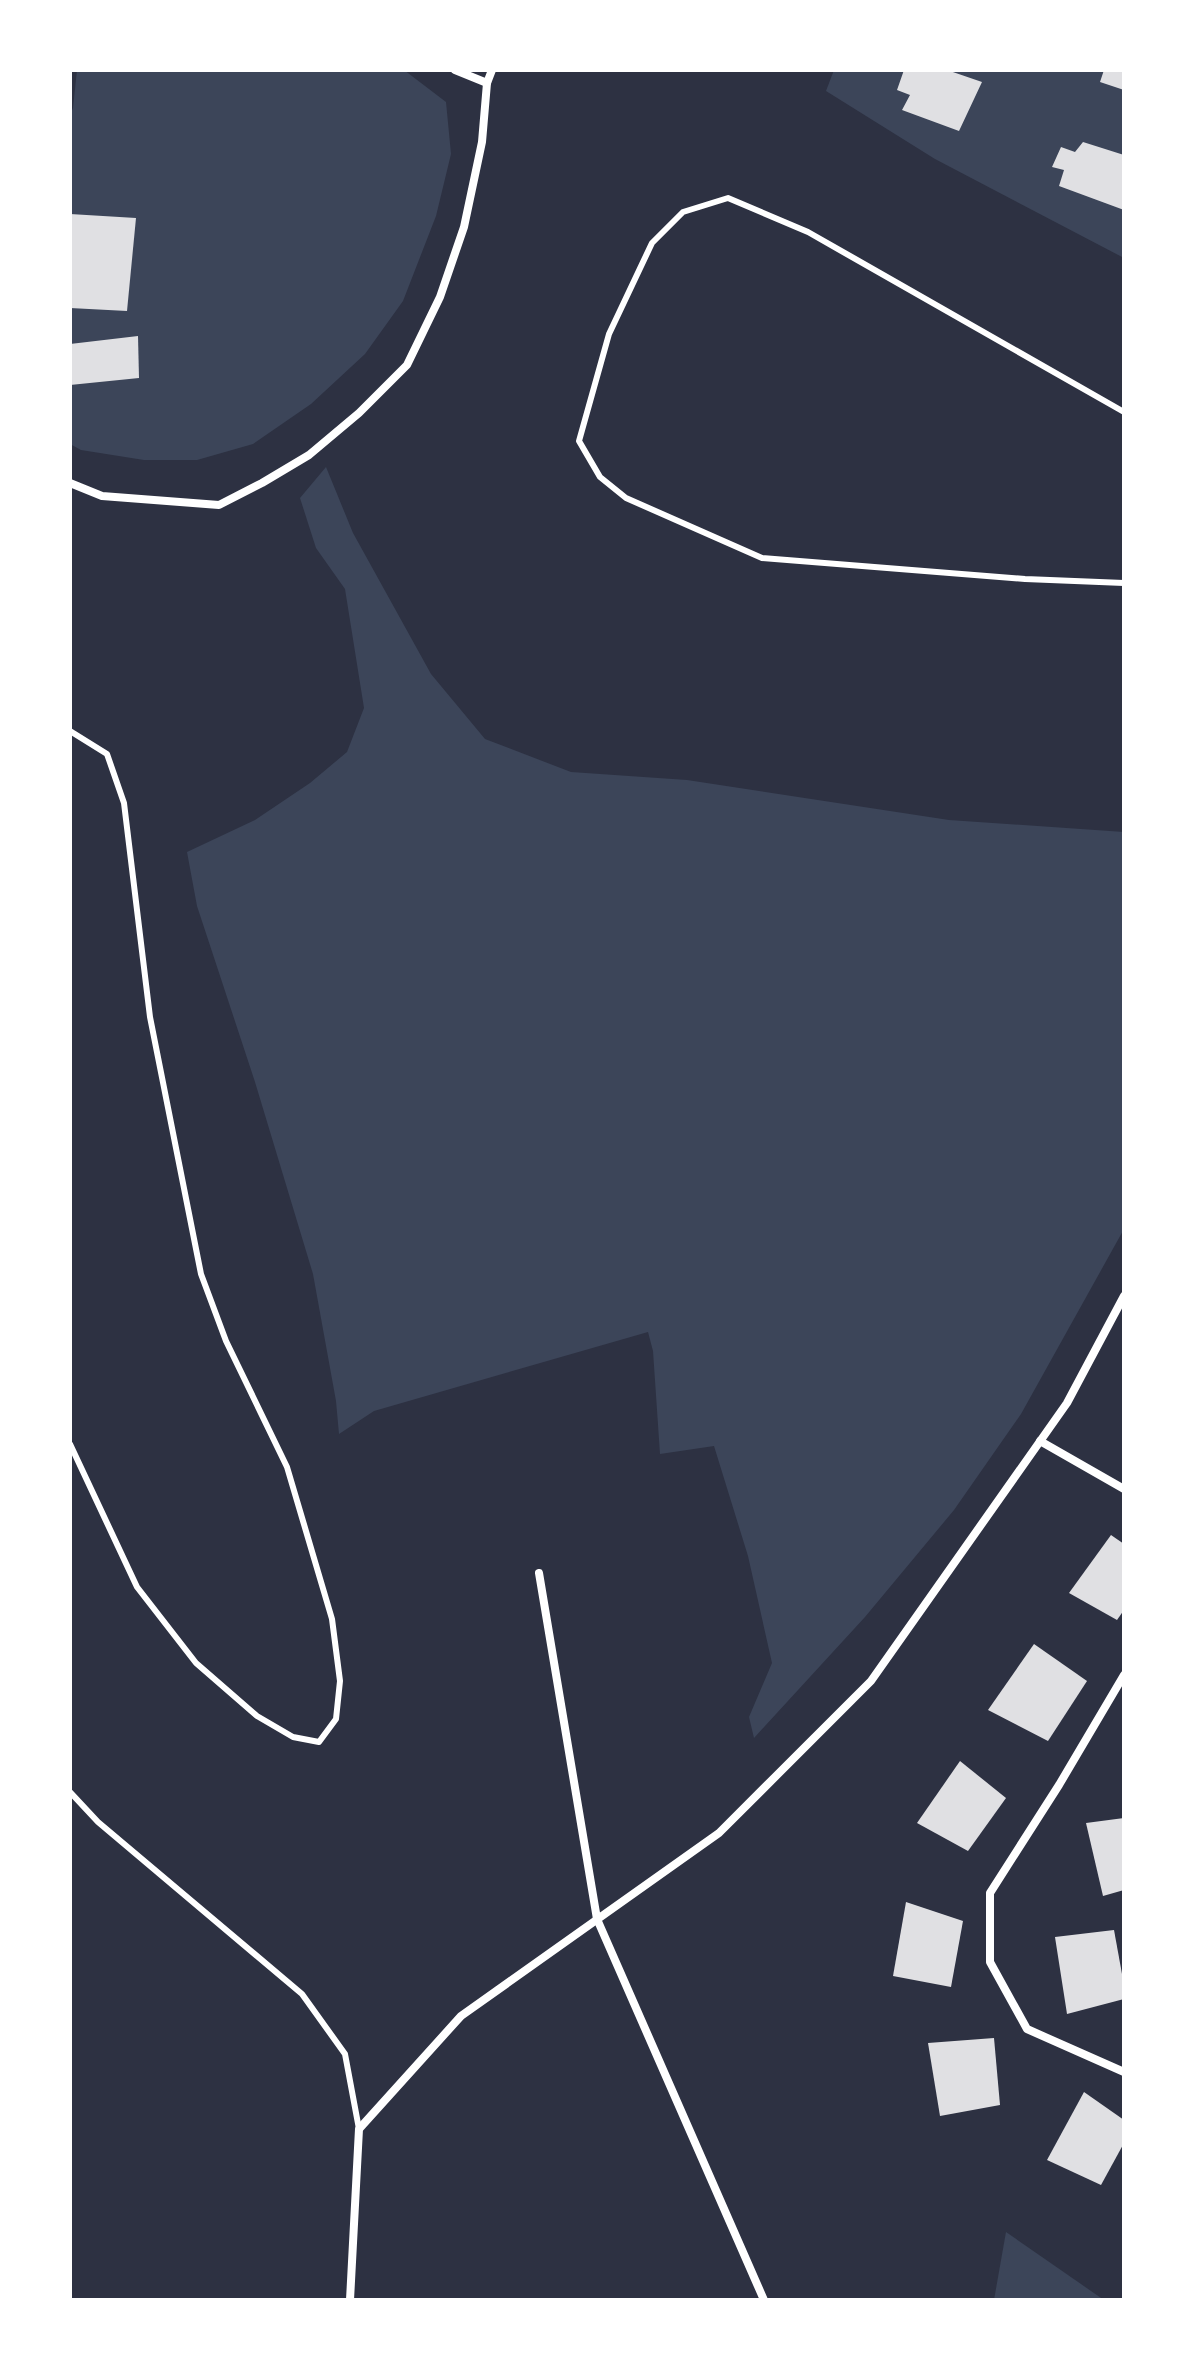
<svg xmlns="http://www.w3.org/2000/svg" width="1194" height="2370" viewBox="0 0 1194 2370" font-family="Rubik,sans-serif">
	<style>
		.green { fill: #3c4559 }
		.building { fill: #e0e0e3 }
		.lines { fill: none; stroke-linecap: round; stroke-linejoin: round }
		.service { stroke: #fff; stroke-width: 6 }
		.minor { stroke: #fff; stroke-width: 8 }
	</style>
	<rect width="100%" height="100%" fill="#2d3142"/>
	<g class="green">
		<path d="M77,70h327l42,32 5,52 -15,62 -33,85 -38,53 -54,50 -58,40 -56,16h-53l-63,-10 -11,-6v-329l3,-7z"/>
		<path d="M834,70h290v188l-189,-99 -109,-68z"/>
		<path d="M326,467l27,66 78,141 54,65 86,33 116,8 262,40 175,12v397l-103,185 -67,96 -89,107 -111,121 -5,-21 23,-54 -24,-107 -34,-110 -54,8 -7,-103 -5,-19 -274,79 -35,23 -3,-33 -23,-127 -58,-192 -58,-176 -10,-54 68,-32 55,-37 37,-31 17,-44 -19,-119 -29,-41 -16,-50z"/>
		<path d="M1006,2232l98,68h-110z"/>
	</g>
	<g class="building">
		<path d="M904,70h43l35,12 -23,49 -57,-21 8,-15 -13,-5z"/>
		<path d="M1104,70h20v20l-24,-8z"/>
		<path d="M1083,142l41,13v55l-65,-24 5,-16 -12,-3 9,-20 14,5z"/>
		<path d="M70,214l66,4 -9,93 -57,-3z"/>
		<path d="M138,336l1,42 -69,7v-41z"/>
		<path d="M1111,1535l13,9v66l-7,10 -48,-27z"/>
		<path d="M1034,1644l53,37 -39,60 -60,-31z"/>
		<path d="M960,1761l46,37 -38,53 -51,-28z"/>
		<path d="M1124,1818v72l-21,6 -17,-73z"/>
		<path d="M906,1902l57,19 -12,66 -58,-11z"/>
		<path d="M1114,1930l10,55v14l-57,15 -12,-77z"/>
		<path d="M994,2038l6,67 -60,11 -12,-73z"/>
		<path d="M1084,2092l40,28v23l-23,42 -54,-25z"/>
	</g>
	<g class="lines">
		<g class="service">
			<path d="M1124,412l-316,-180 -80,-34 -45,14 -31,31 -43,91 -30,107 21,36 26,21 136,60 263,21 99,4"/>
			<path d="M70,731l37,23 17,49 26,214 51,257 25,67 61,126 45,152 8,62 -4,38 -17,23 -26,-5 -36,-21 -61,-53 -59,-76 -67,-143"/>
			<path d="M70,1792l28,30 204,172 43,60 14,75"/>
		</g>
		<g class="minor">
			<path d="M455,70l32,13"/>
			<path d="M70,483l32,13 117,9 43,-22 47,-28 50,-42 48,-48 33,-68 24,-70 18,-85 5,-59 5,-13"/>
			<path d="M1040,1441l84,48"/>
			<path d="M539,1573l58,346 167,381"/>
			<path d="M1124,1675l-65,110 -69,108v69l37,67 97,43"/>
			<path d="M350,2300l9,-171 102,-113 258,-183 152,-152 196,-278 57,-107"/>
		</g>
	</g>
	<rect width="1194" height="2370" fill="none" stroke="#ffffff" stroke-width="144"/>
</svg>
